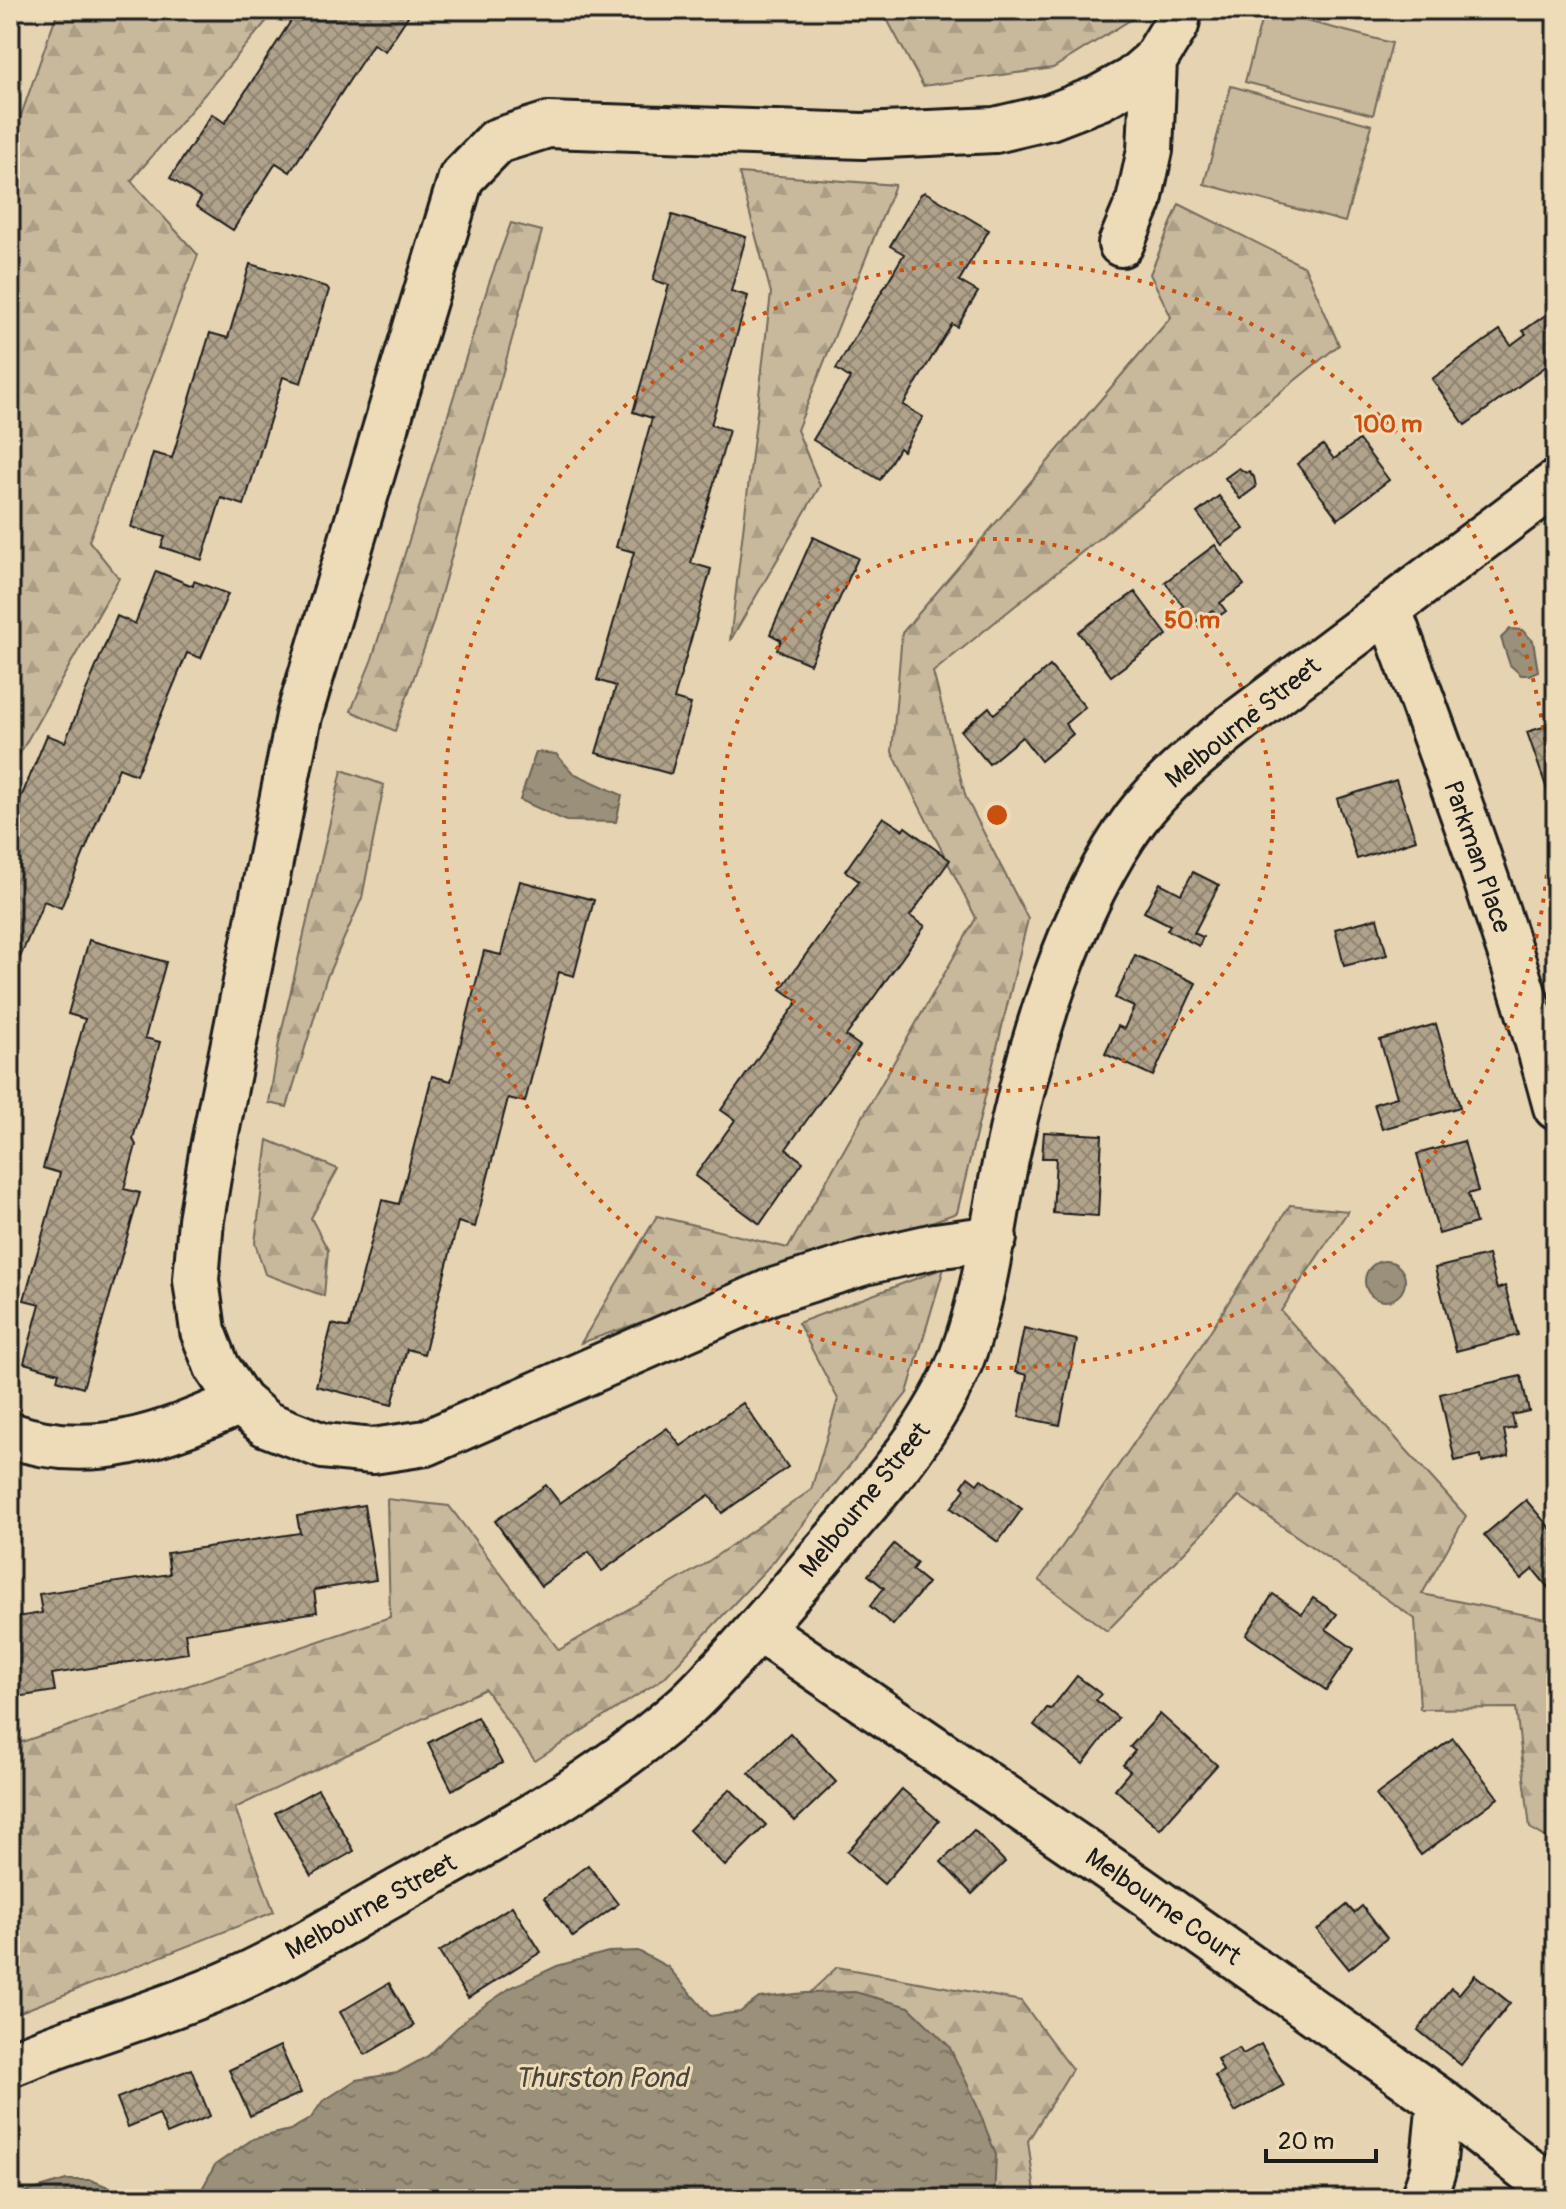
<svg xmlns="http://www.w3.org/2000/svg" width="1566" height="2209" viewBox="0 0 1566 2209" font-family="Pangolin,sans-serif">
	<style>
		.grass { fill: #c8b89c; stroke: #726a5c; stroke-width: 2 }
		.forest { fill: url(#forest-firs); stroke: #726a5c; stroke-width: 2 }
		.water { fill: url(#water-ripples); stroke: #686254; stroke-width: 2 }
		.building { fill: url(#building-cross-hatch); stroke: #1c1c1c; stroke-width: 2 }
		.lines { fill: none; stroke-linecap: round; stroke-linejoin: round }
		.minor-casing { stroke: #1c1c1c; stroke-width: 50 }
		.minor { stroke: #eedbb8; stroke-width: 44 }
		.ring { fill: none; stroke: #c9500e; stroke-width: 4; stroke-dasharray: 4 8 }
		.labels { text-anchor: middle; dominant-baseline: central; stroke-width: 6; stroke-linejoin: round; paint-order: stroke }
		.street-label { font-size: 26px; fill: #1c1c1c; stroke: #eedbb8 }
		.water-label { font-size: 28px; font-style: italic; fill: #48453d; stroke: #eedbb8 }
		.centre { fill: #c9500e; stroke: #eedbb8; stroke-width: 4 }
		.ring-label { font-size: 24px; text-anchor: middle; font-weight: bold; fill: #c9500e; stroke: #eedbb8; stroke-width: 6; stroke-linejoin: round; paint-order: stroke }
	</style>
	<defs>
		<pattern id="forest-firs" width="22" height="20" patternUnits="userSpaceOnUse" patternTransform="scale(2)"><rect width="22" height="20" fill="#c8b89c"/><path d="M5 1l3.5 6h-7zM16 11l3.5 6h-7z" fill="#ab9e86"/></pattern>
		<pattern id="water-ripples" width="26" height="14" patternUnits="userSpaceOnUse" patternTransform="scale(2)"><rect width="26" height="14" fill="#9b907a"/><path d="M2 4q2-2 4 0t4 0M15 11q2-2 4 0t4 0" fill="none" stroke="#7e7563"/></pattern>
		<pattern id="building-cross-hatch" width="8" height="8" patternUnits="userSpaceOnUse" patternTransform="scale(2)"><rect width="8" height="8" fill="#b1a38b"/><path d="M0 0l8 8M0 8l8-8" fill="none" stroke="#8f8471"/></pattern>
	</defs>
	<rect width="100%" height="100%" fill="#e6d3b2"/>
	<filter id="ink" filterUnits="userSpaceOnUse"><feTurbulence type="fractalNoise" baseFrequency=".0125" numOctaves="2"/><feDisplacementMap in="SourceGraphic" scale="16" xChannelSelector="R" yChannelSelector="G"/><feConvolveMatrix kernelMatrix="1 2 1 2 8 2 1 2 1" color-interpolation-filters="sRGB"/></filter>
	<g filter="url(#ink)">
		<g class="grass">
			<path d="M1264,10l128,33 -19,72 -128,-33z"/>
			<path d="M1231,86l141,39 -27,97 -141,-38z"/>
		</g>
		<g class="forest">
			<path d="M58,10h218l-145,171 67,74 -109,286 30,37 -109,193v-624z"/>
			<path d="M882,10h241l12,7 -82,51 -130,18z"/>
			<path d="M739,173l156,12 -98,245 23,56 -90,155 41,-348z"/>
			<path d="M1179,204l126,63 34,78 -406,327 33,126 62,121 -71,294 -376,130 76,-127 131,32 188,-330 -84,-166 10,-119 269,-316 -21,-43z"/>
			<path d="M511,223l31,8 -109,392 -38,108 -44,-20 21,-52 117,-376z"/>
			<path d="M342,770l42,15 -22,113 -36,81 -39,128 -18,-4 10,-61z"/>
			<path d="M268,1140l70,29 -27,49 17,32 -4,46 -59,-22 -10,-31z"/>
			<path d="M1290,1205l58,6 -67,100 185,205 -44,78 134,27v222l-26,-15 -14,-120 -96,1 -5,-90 -176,-123 -132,135 -68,-51 160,-231z"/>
			<path d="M944,1268l-37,125 -133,168 -110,117 -129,83 -50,-72 -250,119 39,104 -264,104v-270l380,-129 -3,-118 62,7 110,144 144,-85 108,-75 27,-91 -40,-76z"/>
			<path d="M837,1967l184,34 51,68 -44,72 8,58h-189l-89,-157z"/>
		</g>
		<g class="water">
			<path d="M1510,629l12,1 11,11 5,30 -9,4h-8l-11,-10 -9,-27z"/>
			<path d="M536,752l20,2 17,19 49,22 -6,27 -50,-1 -46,-21z"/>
			<circle cx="1385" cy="1281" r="20"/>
			<path d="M638,1951l30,16 42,49 30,-4 19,-14 46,-5 50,-1 54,15 40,39 25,52 22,57 -2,44h-794l2,-10 13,-24 38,-26 37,-9 21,-12 11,-16 34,-22 41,-7 31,-17 40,-39 42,-29 47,-22 51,-14z"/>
			<path d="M66,2180h25l47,19h-128v-6l10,1z"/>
		</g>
		<g class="building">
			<path d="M298,10h114l-27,41 -12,-7 -83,128 -14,-9 -43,67 -37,-24 5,-8 -31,-20 42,-64 13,9z"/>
			<path d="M925,192l64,38 -30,51 19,11 -21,35 -5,-3 -49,81 20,12 -20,34 -4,-3 -19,32 -67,-40 37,-62 -14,-9 68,-115 -14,-8 31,-52z"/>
			<path d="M672,215l74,22 -15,54 17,5 -37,129 18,5 -38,133 20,6 -37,130 17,5 -20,70 -75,-21 20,-67 -19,-6 37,-128 -18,-5 36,-129 -19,-6 36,-127 -16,-5z"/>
			<path d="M250,264l77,23 2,3 -28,93 -18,-6 -39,128 -23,-7 -19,62 -41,-13 4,-10 -34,-10 22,-74 19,5 38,-125 18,5z"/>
			<path d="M1547,314l9,12v33l-91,66 -33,-46 68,-49 11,15 15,-11 -3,-3z"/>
			<path d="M1359,440l30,40 -51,39 -41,-55 26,-19 11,14z"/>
			<path d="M1239,468l7,5 3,-2 5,6 2,10 -16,12 -15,-21z"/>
			<path d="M1219,496l25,33 -22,16 -25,-32z"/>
			<path d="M813,537l45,21 -48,106 -33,-14 4,-10 -11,-6z"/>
			<path d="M1215,545l29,40 -24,18 6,8 -8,6 -6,-7 -17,12 -30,-40z"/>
			<path d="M156,571l37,15 1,-5 34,13 -27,64 -14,-5 -51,122 -17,-7 -58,140 -17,-7 -28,66 -6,-3v-140l37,-89 18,7 52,-126 18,8z"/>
			<path d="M1135,592l32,43 -56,41 -33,-44z"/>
			<path d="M1050,666l35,41 -20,17 8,10 -32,27 -19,-24 -33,27 -28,-33 28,-24 5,7z"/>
			<path d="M1556,723v74l-6,1 -23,-66z"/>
			<path d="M1396,780l20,60 -59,19 -20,-60z"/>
			<path d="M883,817l20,13 2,-3 45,33 -40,56 15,10 -79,110 14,10 -74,103 17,13 -43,62 -65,-48 40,-56 -14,-10 77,-109 -17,-12 78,-108 -14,-10z"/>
			<path d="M1193,872l26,13 -25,48 9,4 -4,9 -32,-16 3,-5 -26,-13 16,-29 21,11z"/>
			<path d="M520,881l74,19 -20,76 -15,-4 -34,130 -17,-4 -33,129 -17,-5 -34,132 -17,-5 -15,56 -76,-19 16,-62 17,4 33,-128 17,4 33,-128 19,5 33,-130 17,4z"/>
			<path d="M1377,918l10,37 -43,11 -9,-37z"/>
			<path d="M89,940l77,22 -21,76 15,4 -27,97 3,6 -12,44 16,4 -57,195 -26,-8 2,-7 -35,-10 16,-59 -16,-4 36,-127 -17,-5 42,-149 -17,-5z"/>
			<path d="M1135,955l61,28 -43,93 -48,-22 13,-28 6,3 10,-22 -19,-9z"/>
			<path d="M1436,1024l24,83 -78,22 -8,-25 23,-7 -17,-57z"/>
			<path d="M1044,1132l58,3 -4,81 -45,-3 3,-55h-14z"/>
			<path d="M1464,1141l14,50 -10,3 8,29 -37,11 -22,-80z"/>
			<path d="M1488,1255l9,34 8,-3 13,49 -62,16 -21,-83z"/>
			<path d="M1024,1328l53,12 -17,85 -41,-8 8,-42 -12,-3z"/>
			<path d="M1521,1376l8,35 -17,4 3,13 -11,2 5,26 -27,6 -1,-7 -26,6 -15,-67z"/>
			<path d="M743,1403l45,64 -66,46 -13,-18 -107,76 -13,-19 -48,34 -46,-65 51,-36 14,18 107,-75 14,18z"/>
			<path d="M968,1477l9,7 4,-5 41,30 -24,33 -47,-34 14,-19 -3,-3z"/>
			<path d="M1526,1500l30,35v52l-5,4 -18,-22 -12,10 -37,-44z"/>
			<path d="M364,1505l12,75 -62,10 3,22 -132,21 3,20 -136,21 3,17 -45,7v-80l32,-5 -3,-19 131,-20 -3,-21 133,-20 -3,-17z"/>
			<path d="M894,1544l23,19 -5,7 16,13 -35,42 -23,-19 14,-18 -16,-13z"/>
			<path d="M1273,1594l29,20 11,-16 24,16 -11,15 28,20 -28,41 -80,-55z"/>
			<path d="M1077,1676l24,18 -5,6 22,18 -35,46 -49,-39 13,-17 4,1z"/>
			<path d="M1160,1714l57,51 -57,64 -45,-40 15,-18 -7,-6 12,-14 -5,-4z"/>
			<path d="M477,1717l25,46 -50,27 -24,-47z"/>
			<path d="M790,1733l46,49 -41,39 -46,-48z"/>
			<path d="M1453,1738l45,60 -77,57 -45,-60z"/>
			<path d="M318,1789l36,62 -43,25 -36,-63z"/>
			<path d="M730,1789l36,36 -41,41 -36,-36z"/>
			<path d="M902,1789l37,32 -55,63 -37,-32z"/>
			<path d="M974,1830l31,32 -33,32 -31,-32z"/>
			<path d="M588,1865l30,39 -45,33 -29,-39z"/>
			<path d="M1347,1905l7,8 8,-7 25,32 -38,31 -32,-39z"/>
			<path d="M512,1906l29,46 -73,46 -29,-46z"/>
			<path d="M1475,1975l35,28 -49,62 -43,-35 33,-42 8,6z"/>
			<path d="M389,1983l25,43 -49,29 -25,-43z"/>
			<path d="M1261,2044l23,41 -49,27 -20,-36 8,-5 -6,-12 22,-11 4,6z"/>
			<path d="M280,2046l21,47 -51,23 -21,-46z"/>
			<path d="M191,2069l19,47 -43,18 -8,-20 -31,13 -11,-29z"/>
		</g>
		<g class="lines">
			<g class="minor-casing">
				<g id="minor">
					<path d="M1121,244l18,-43 11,-51 4,-89 22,-36 3,-15"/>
					<path d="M1389,610c60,164 122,328 167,497"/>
					<path d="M994,1238l-59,8 -70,16 -95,30 -344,151 -53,8 -50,-5 -57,-22 -26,-22 -23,-35 -14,-36 -7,-51 5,-60 11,-67 87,-437 162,-538 36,-37 51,-16 315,11 132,-6 55,-13 49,-19 33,-18 22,-19"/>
					<path d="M10,1435c83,29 154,0 230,-33"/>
					<path d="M759,1629l379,259 302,213 103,81 13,16"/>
					<path d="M10,2064c71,-30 146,-49 217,-80 59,-26 114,-61 170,-92 99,-54 199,-108 284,-182 15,-12 27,-27 41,-41 35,-38 69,-77 102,-116 52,-60 109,-121 138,-196 24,-64 31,-132 44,-198 22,-108 64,-252 130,-341 27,-36 62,-64 98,-93l322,-242"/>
					<path d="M1423,2199l10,-29 7,-69"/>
				</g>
			</g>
			<use href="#minor" class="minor"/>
		</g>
	</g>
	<g class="ring">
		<circle cx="997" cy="815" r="276"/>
		<circle cx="997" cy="815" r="553"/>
	</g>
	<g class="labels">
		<g class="street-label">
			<text transform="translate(1243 723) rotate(-39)">Melbourne Street</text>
			<text transform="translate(1477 857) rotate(71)">Parkman Place</text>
			<text transform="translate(865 1500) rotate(-51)">Melbourne Street</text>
			<text transform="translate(371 1907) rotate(-29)">Melbourne Street</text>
			<text transform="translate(1163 1907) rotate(35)">Melbourne Court</text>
		</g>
		<g class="water-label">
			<text x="601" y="2078">Thurston Pond</text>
		</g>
	</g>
	<circle cx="997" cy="815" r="12" class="centre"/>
	<g class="ring-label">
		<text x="1388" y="432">100 m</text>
		<text x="1192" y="628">50 m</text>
	</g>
	<rect width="1566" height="2209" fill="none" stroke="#eedbb8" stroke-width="40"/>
	<rect x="20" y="20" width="1526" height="2169" fill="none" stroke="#1c1c1c" stroke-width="3" filter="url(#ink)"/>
	<path d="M1266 2149v12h110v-12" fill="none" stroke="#1c1c1c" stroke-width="4"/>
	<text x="1278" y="2149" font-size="24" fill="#1c1c1c" stroke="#eedbb8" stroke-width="6" paint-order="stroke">20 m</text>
</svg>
